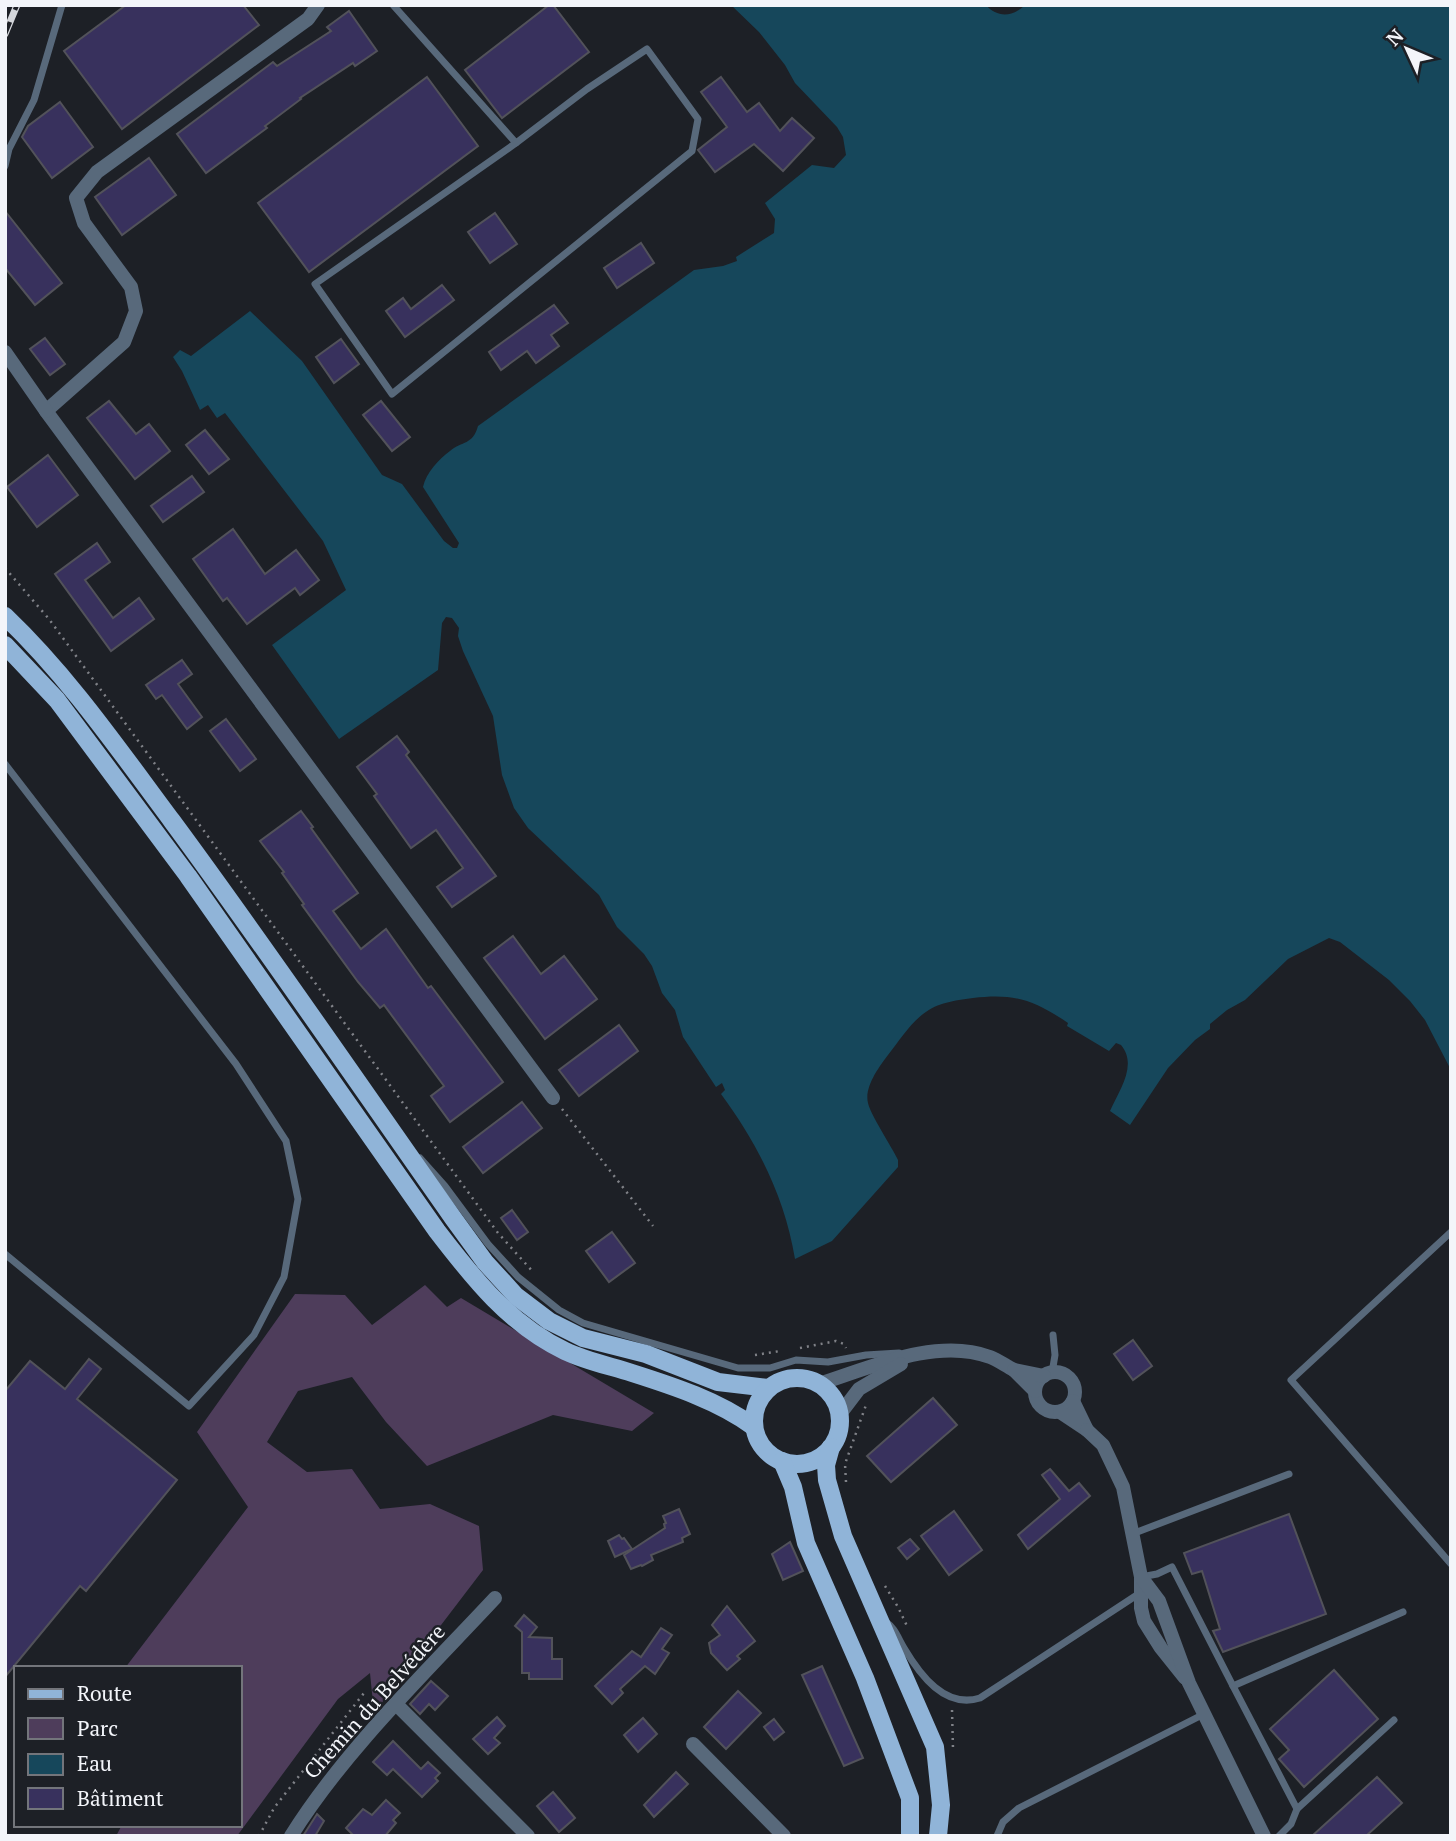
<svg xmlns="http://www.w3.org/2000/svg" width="1456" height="1841" viewBox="0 0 1456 1841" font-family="'PT Serif',serif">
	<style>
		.green { fill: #4e3d5b }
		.water { fill: #16475b }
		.building { fill: #38315d; stroke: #52525a; stroke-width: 2 }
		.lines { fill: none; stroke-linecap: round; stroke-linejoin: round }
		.path { stroke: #808288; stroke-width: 2.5; stroke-dasharray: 2 5; stroke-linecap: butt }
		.service { stroke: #58697b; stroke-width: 7 }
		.minor { stroke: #58697b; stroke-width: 14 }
		.primary { stroke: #90b4d8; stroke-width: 18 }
		.rail-casing { stroke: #d4d6db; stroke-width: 7 }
		.rail { stroke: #1d2026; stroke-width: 4.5; stroke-dasharray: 13; stroke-linecap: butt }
		.labels { text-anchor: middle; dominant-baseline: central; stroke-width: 5; stroke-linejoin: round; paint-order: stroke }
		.street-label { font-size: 21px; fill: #f3f5fa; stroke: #1d2026 }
	</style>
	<rect width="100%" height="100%" fill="#1d2026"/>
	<path class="green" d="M425,1285l22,22 14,-9 193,115 -22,18 -79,-16 -126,51 -41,-44 -34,-45 -54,14 -31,51 40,30 45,-3 28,40 50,-5 49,22 4,44 -109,143 -4,-40 -32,26 -101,137h-121l6,-11h118v-157h-115l123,-161 -51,-75 98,-138 50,1 27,30z"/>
	<path class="water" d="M731,5h255c11,13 27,12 39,0h426v1065l-26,-50 -15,-19 -21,-21 -49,-38 -11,-4 -41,21 -43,41 -18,10 -17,14v5l-15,11 -27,28 -38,57 -20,-14c9,-20 28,-46 11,-66l-5,-2 -7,8 -42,-25 1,-3c-34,-23 -54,-30 -95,-25 -20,3 -34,4 -50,16 -14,11 -24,27 -35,41 -9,12 -24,32 -20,48 2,11 24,44 30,57v7l-66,74 -37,18c-10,-61 -37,-115 -74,-165l4,-4 -3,-7 -6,4 -33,-50 -8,-27 -13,-17 -10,-27 -8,-12 -27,-27 -18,-32 -71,-67 -14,-20 -12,-33 -9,-59 -30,-65 -5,-15 1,-8 -7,-10 -6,-1 -4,6 -4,47 -99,69 -67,-94 74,-55 -23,-49 -98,-128 -8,5 -9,-13 -8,5 -18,-39 -9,-14 7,-7 11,6 59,-45 52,50 80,114 20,9 42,57 9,7h4l2,-5 -36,-56c3,-14 16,-28 27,-36 12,-10 23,-6 28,-25l216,-156 29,-4 14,-5 -1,-4 38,-24 1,-14 -10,-16 47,-38 22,3 12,-13 -3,-18 -6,-10 -42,-44 -10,-18 -26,-33z"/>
	<g class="building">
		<path d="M126,5h117l16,20 -137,104 -58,-78z"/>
		<path d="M549,5h4l36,47 -87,66 -37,-48z"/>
		<path d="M349,11l28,40 -22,15 -2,-3 -53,35 1,1 -36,27 2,2 -61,45 -29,-39 96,-72 4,4 54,-35 -4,-4z"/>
		<path d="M427,77l51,69 -169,126 -51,-69z"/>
		<path d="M721,77l26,35 12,-9 21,28 12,-13 22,20 -31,33 -29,-27 -39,28 -17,-22 29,-23 -26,-35z"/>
		<path d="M60,102l33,45 -41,31 -30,-41 6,-11z"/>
		<path d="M149,158l27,37 -54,40 -27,-38z"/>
		<path d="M5,211l57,72 -27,22 -30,-37z"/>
		<path d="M495,213l22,31 -27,19 -22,-31z"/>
		<path d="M641,243l13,20 -37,25 -13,-20z"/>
		<path d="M442,285l12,15 -49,37 -19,-26 17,-13 8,11z"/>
		<path d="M554,305l14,18 -17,12 8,11 -23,17 -9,-12 -26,19 -12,-18z"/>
		<path d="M45,338l20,26 -15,11 -20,-26z"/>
		<path d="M341,339l18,25 -25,19 -18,-26z"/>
		<path d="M109,401l27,33 13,-10 21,27 -35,28 -48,-61z"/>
		<path d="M381,401l29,36 -18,14 -29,-36z"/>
		<path d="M205,430l24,29 -20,15 -23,-29z"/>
		<path d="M48,455l30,40 -41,32 -30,-40z"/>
		<path d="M192,476l12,16 -41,30 -12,-16z"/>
		<path d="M233,529l32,45 31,-24 23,30 -19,15 -5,-7 -48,36 -20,-26 -4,3 -30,-42z"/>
		<path d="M97,543l13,19 -25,18 28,38 26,-20 15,21 -43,32 -56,-77z"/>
		<path d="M182,660l10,14 -14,10 24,33 -15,12 -25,-34 -6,4 -10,-14z"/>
		<path d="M226,719l30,40 -16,12 -30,-40z"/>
		<path d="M397,736l12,16 -3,3 90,121 -44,31 -15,-20 26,-19 -27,-38 -25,18 -37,-52 3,-2 -20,-27z"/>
		<path d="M301,811l12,16 -2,1 47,65 -25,18 28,38 25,-20 42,59 3,-2 72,96 -53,40 -19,-26 13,-10 -60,-81 -4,3 -22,-26 -56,-77 2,-1 -22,-31 2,-1 -24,-31z"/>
		<path d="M513,936l28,38 23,-18 33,43 -52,40 -61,-81z"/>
		<path d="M619,1025l19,26 -59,45 -20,-26z"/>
		<path d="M522,1102l20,26 -59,45 -20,-26z"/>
		<path d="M512,1210l16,22 -11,8 -16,-22z"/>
		<path d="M612,1232l23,31 -26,19 -23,-31z"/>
		<path d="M1133,1340l19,26 -19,14 -19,-26z"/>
		<path d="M89,1359l12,10 -24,30 100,81 -91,111 -6,-5 -75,91v-286l25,-30 35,28z"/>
		<path d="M933,1398l24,27 -66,57 -24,-26z"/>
		<path d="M1050,1469l19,22 10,-8 11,13 -62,53 -10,-14 42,-36 -18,-24z"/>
		<path d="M679,1509l11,25 -8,4 1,4 -32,13 2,5 -11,6 -1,-1 -10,4 -7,-14 41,-27 -1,-4 2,-1 -3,-7z"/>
		<path d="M954,1511l28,39 -33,25 -28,-39z"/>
		<path d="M1289,1514l37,100 -103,38 -10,-21 7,-2 -18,-58 -10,3 -8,-21z"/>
		<path d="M619,1535l3,4 2,-1 8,11 -17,8 -7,-16z"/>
		<path d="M910,1539l9,10 -12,10 -9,-11z"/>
		<path d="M790,1542l13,29 -20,9 -11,-26z"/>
		<path d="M727,1606l28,35 -18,15 3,3 -13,11 -16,-17 -2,-10 11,-8 -8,-10z"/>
		<path d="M524,1615l13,12 -8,10 23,1v21h10v20h-33v-6h-7v-41l-7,-6z"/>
		<path d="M661,1628l11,7 -10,14 7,4 -14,21 -10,-8 -25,23 3,4 -11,11 -17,-18 37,-35 9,6z"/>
		<path d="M822,1666l41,92 -19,8 -42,-91z"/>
		<path d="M1334,1670l44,49 -74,68 -25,-28 10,-9 -19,-21z"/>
		<path d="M431,1681l17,15 -13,14 -6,-6 -9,10 -10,-10z"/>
		<path d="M738,1691l23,22 -35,36 -22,-22z"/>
		<path d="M497,1717l8,9 -11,12 6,5 -12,11 -15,-15z"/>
		<path d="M643,1718l14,16 -19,18 -14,-17z"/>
		<path d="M774,1719l10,13 -10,8 -10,-13z"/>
		<path d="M393,1741l28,28 7,-7 12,11 -5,5 3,3 -16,16 -29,-28 -6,6 -14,-13z"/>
		<path d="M676,1772l12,12 -34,33 -10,-12z"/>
		<path d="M1377,1777l25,26 -36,33h-54z"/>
		<path d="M553,1792l22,26 -16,14 -22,-26z"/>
		<path d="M386,1800l14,13 -7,7 3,3 -11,13h-31l-8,-8 17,-19 9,6z"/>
		<path d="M317,1814l7,7 -9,15h-12z"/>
	</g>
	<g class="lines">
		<g class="path">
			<path d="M5,568l44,51 449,614 36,40"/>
			<path d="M562,1109l91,117"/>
			<path d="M800,1348l36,-7 8,3 2,4"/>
			<path d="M755,1355l25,-4"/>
			<path d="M846,1482l-1,-18 21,-59"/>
			<path d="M885,1586l13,21 9,19"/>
			<path d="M952,1710l1,39"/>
			<path d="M259,1836l15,-28 90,-115"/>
		</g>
		<g class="service">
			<path d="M393,5l123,138"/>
			<path d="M647,49l51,70 -6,32 -300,243 -77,-110 201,-141 71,-54z"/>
			<path d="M5,166l4,-17 25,-49 28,-95"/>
			<path d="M5,764l231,300 50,77 12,58 -14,78 -30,58 -65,71 -184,-152"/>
			<path d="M420,1158l25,28 43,58 30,33 41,33 24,13 155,45h32l26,-8 32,2 38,-7 33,-2"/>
			<path d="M1451,1232l-160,148 160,184"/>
			<path d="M1052,1373l3,-18 -2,-20"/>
			<path d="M1132,1534l157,-60"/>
			<path d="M1141,1577l16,-3 15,-7 61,119 170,-74"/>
			<path d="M885,1621c10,7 13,17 19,27 16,27 41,61 76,50l160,-105"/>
			<path d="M1233,1686l64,123 -6,15 -12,12"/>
			<path d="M1297,1809l97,-89"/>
			<path d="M997,1836l6,-14 16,-14 185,-94"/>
		</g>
		<g class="minor">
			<path d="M318,5l-10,14 -211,153 -21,26 8,25 47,64 5,24 -12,31 -78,69 507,687"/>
			<path d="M5,352l41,59"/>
			<circle cx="1055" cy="1392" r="20"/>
			<path d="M819,1384c51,-16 117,-47 171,-27 8,3 16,9 24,13"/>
			<path d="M1035,1391l-21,-21 30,6"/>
			<path d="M1060,1412l27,18 -14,-29"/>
			<path d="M840,1414l19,-25 42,-25"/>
			<path d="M1087,1430l16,15 20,42 18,90v31l3,13 17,27 24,30"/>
			<path d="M1141,1577l18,24 30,82 75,153"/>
			<path d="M396,1704l132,132"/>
			<path d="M693,1744l91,92"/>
			<path d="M291,1836c53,-85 135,-164 204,-238"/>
		</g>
		<g class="primary">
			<path d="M5,616c64,61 114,134 167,205 96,130 188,265 281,397l32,44 31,34 33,25 34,17 63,16 72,28 50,6"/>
			<path d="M5,645l52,55 131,176 249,355c36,47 73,94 128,120 21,10 45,15 67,22 41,13 87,28 122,54"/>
			<circle cx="797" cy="1421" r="43"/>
			<path d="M831,1447l-5,18 1,15 16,56 92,211 6,58 -3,31"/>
			<path d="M782,1461l11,26 13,56 59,135 45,120v38"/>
		</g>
		<g class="rail-casing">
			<path id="rail" d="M5,34l12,-29"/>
		</g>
		<use href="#rail" class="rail"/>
	</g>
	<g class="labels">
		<g class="street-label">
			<text transform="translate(374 1701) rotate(-48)">Chemin du Belvédère</text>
		</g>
	</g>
	<rect width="1456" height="1841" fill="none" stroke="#f3f5fa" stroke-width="14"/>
	<rect x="14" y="1666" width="228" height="161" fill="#1d2026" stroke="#73757b" stroke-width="2"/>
	<rect x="28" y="1689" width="35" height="10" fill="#90b4d8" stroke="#73757b" stroke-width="2"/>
	<text x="77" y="1701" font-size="21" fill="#f3f5fa">Route</text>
	<rect x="28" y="1718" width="35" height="21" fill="#4e3d5b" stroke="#73757b" stroke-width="2"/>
	<text x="77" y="1736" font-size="21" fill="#f3f5fa">Parc</text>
	<rect x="28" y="1754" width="35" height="21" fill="#16475b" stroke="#73757b" stroke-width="2"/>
	<text x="77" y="1771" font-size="21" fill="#f3f5fa">Eau</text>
	<rect x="28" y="1788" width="35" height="21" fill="#38315d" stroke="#73757b" stroke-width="2"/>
	<text x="77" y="1806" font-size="21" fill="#f3f5fa">Bâtiment</text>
	<g transform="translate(1407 49) rotate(314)" stroke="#1d2026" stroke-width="5" paint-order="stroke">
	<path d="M0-5L12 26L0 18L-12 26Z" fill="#f3f5fa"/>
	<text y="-10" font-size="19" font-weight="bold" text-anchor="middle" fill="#f3f5fa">N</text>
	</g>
</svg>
